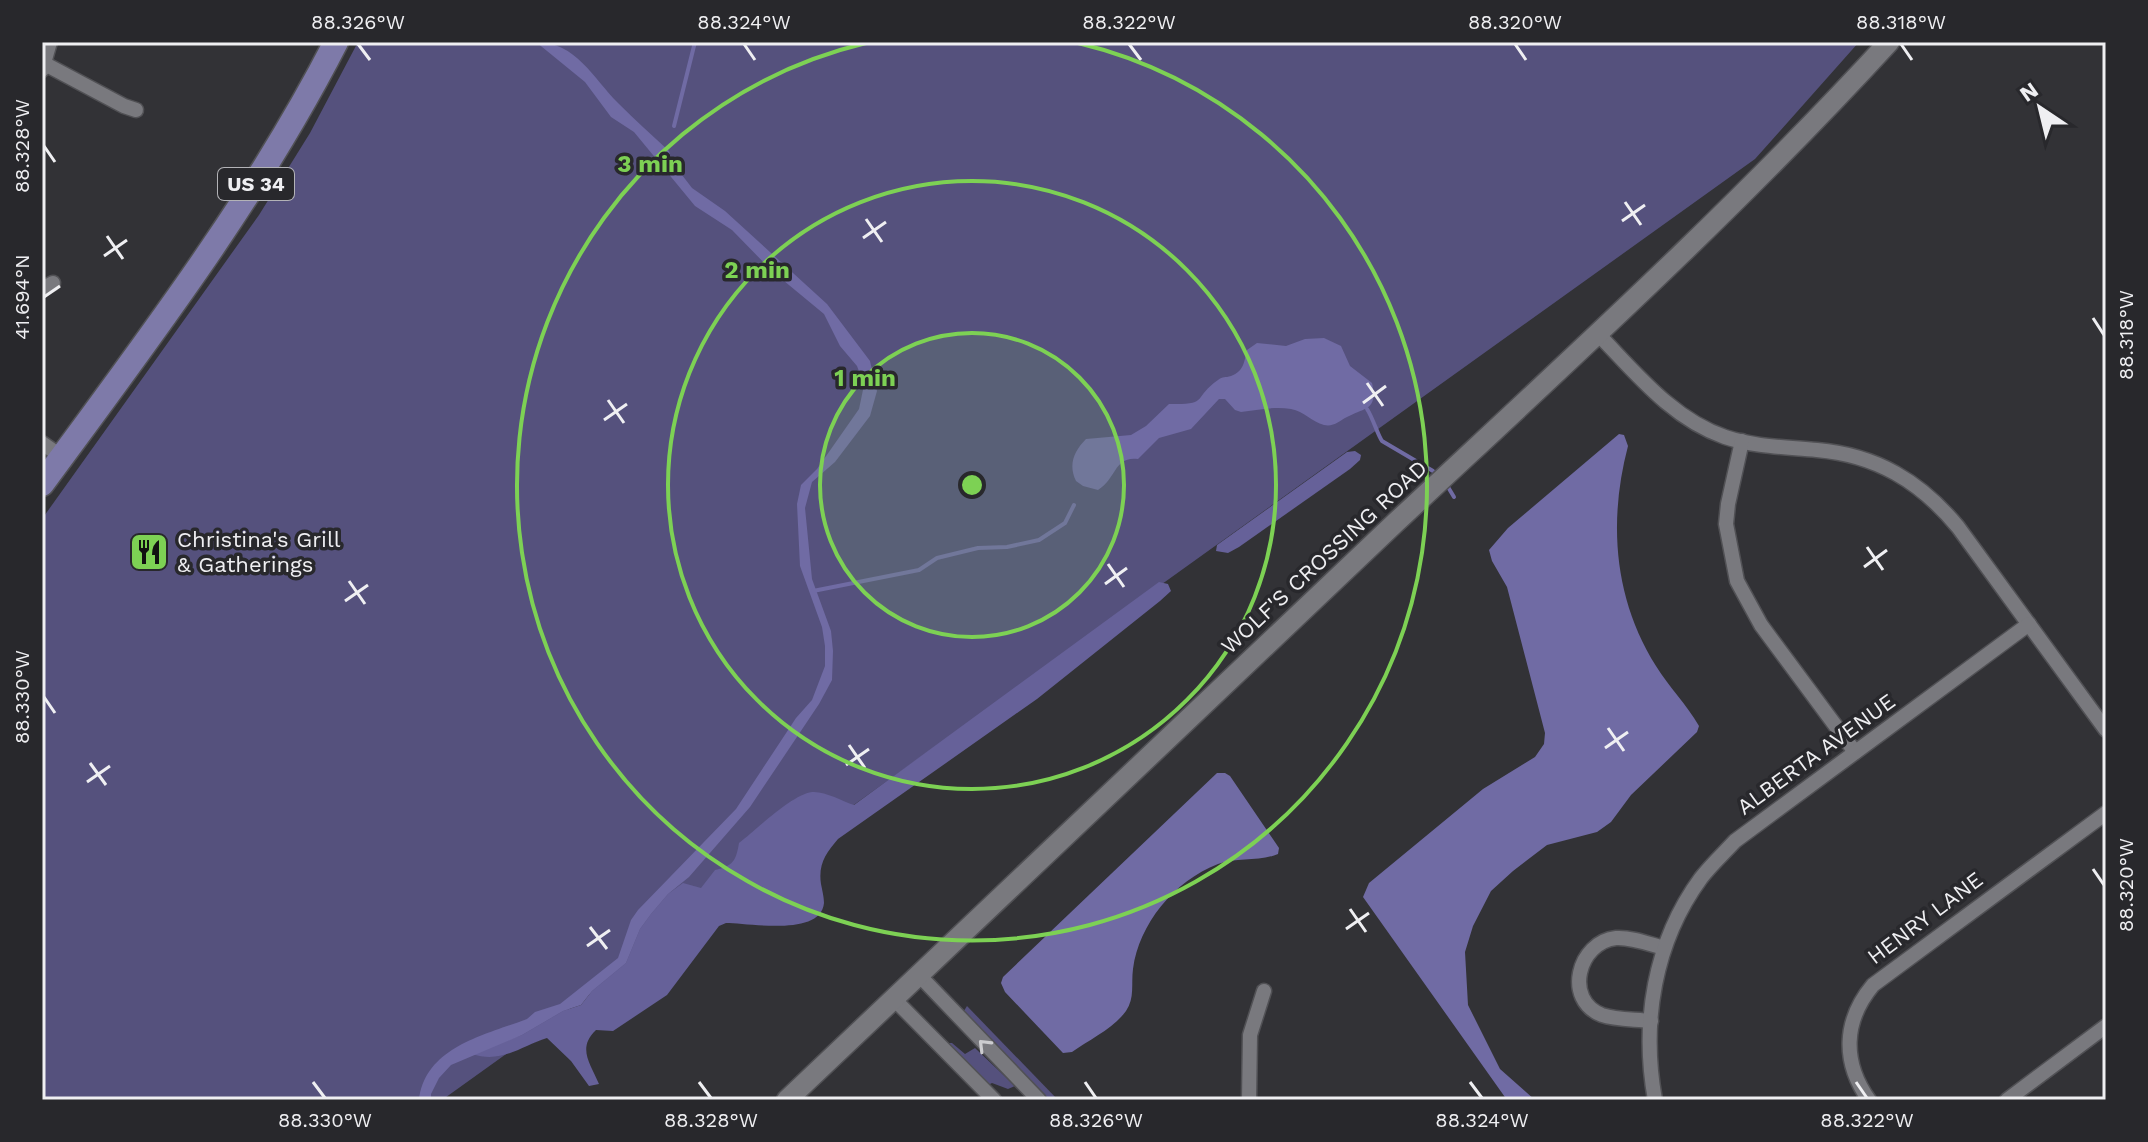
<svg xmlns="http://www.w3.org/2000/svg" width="2148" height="1142" viewBox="0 0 2148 1142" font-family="'Work Sans',sans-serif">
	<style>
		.green { fill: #55517d }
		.forest { fill: #666199 }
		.water { fill: #706ba4 }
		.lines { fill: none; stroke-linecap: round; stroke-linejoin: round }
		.stream { stroke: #706ba4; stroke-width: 4 }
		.street-casing { stroke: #515155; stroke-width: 17 }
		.secondary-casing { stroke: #515155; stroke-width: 23 }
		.primary-casing { stroke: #515155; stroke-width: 27 }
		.street { stroke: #79797e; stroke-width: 14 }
		.secondary { stroke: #79797e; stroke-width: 20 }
		.primary { stroke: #7e7aa9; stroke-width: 24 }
		.oneway { stroke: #cccccf }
		.ticks { fill: none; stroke: #efeff2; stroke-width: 3 }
		.ring { fill: none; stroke: #7dd154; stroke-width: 4 }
		.labels { text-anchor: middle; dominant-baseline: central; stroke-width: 7; stroke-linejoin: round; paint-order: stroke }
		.shield { fill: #28282c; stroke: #b3b3b7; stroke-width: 2 }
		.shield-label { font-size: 20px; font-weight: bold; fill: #efeff2 }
		.poi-label { font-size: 22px; fill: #efeff2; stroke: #28282c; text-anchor: start }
		.street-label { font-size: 22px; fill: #efeff2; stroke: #28282c }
		.centre { fill: #7dd154; stroke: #28282c; stroke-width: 4 }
		.ring-label { font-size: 24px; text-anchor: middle; font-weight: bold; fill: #7dd154; stroke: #28282c; stroke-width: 7; stroke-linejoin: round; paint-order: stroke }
		.neatline { fill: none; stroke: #efeff2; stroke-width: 3 }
		.ticks-label { font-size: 20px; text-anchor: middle; fill: #efeff2 }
	</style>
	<rect width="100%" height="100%" fill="#323236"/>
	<g class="green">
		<path d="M358,42h1501l-104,117 -1313,941h-400v-581l217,-304 51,-82z"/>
		<path d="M967,1006l91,94h-13l-83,-86z"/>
		<path d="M945,1043h7l13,11 10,-6 40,38 -7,3 -16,-6 -6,3z"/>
	</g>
	<g class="forest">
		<path d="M1355,451l6,4 -1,5 -10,9 -111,78 -11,6 -12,-2 1,-6 130,-93z"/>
		<path d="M1159,582l9,2 3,7 -11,10 -123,98 -199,140c-12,14 -20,25 -17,45 1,5 3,13 3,19 -3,34 -76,20 -98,20l-7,3 -52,69 -54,36 -17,-1c-19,18 -6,33 3,54l-10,2 -18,-25 -24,-23c-26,8 -45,26 -75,16l50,-19 41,-24 18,-6 11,-14 34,-28 14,-34 11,-15 17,-20 15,-11 18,5 14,-18c18,-4 21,-9 24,-27 17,-13 52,-48 73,-51 13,-1 30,9 42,13z"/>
	</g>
	<g class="water">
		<path d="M536,42c40,0 57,36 82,61 17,17 34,32 51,48l3,11 20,26 33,23 102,93 43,57 7,30 -7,25 -35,46 -23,20 -7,26 7,71 19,52 2,20 -1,29 -13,24 -69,103 -61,70 -21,17 -17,20 -11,15 -14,34 -34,28 -11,14 -18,6 -41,24 -71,30 -12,13 -8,16v6h-12c6,-53 66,-65 108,-81l8,-7 25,-8 58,-46 13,-38 7,-10 98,-101 60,-91 16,-18 13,-34v-20l-3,-19 -22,-61 -3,-62 4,-19 16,-16 42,-60 5,-24 -7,-19 -17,-20 -16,-32 -52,-43 -40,-41 -37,-24 -61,-74 -23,-15 -26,-35z"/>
		<path d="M1324,338l17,8 9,20 22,17c6,28 -7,24 -25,34 -8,4 -13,10 -23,8 -12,-3 -20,-14 -33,-16 -16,-3 -34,1 -50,3l-6,-2 -10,-11h-6l-28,30 -32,9 -21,21c-24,-3 -21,19 -40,31l-15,-4 -7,-5c-8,-16 -2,-30 10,-42l45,-4 15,-9 23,-22c41,1 23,-6 49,-24 5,-4 7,-2 13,-4 13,-5 13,-14 16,-26l10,-7 29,3 19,-7z"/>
		<path d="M1619,434l5,1 4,11c-20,76 -14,153 28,220 13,21 31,39 43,60l-2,6 -66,63 -20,27 -14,10 -50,13 -34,26 -22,20 -18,35 -8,26 3,53 32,64 35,31h-28l-144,-203 6,-14 114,-94 52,-32 9,-13 1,-11 -38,-146 -15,-26 -3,-11 19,-22z"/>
		<path d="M1217,773h8l5,3 49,72 -1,6c-19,8 -41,3 -60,10 -44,17 -79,60 -85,105 -2,15 2,29 -7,42 -12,17 -37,29 -54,41l-9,1 -58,-61 -4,-9 2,-6z"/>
	</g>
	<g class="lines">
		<g class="stream">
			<path d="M674,126l21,-84"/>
			<path d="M1367,409c6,9 11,27 15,32l51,30"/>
			<path d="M1448,487l6,10"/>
			<path d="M813,591l106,-21 18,-12 41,-10 29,-1 32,-7 26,-17 9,-18"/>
		</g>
		<g class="street-casing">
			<g id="street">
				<path d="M45,64l79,42 12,4"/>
				<path d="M42,70l8,-28"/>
				<path d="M42,289l11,-6"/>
				<path d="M1597,333c38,39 75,86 128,104 30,10 61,10 92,13 59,5 103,31 141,77l148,203"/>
				<path d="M1742,441l-14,63 -2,20 11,57 24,44 94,127"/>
				<path d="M42,443l20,14"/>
				<path d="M918,974l121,126"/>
				<path d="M893,998l101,102"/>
				<path d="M1651,1021c-15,-2 -35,-1 -49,-6 -39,-15 -24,-73 14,-77 16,-1 33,6 48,10"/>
				<path d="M1249,1100l1,-65 14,-44"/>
				<path d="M1655,1100c-14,-77 -1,-158 46,-222 10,-13 23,-25 34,-37l294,-217"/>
				<path d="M1869,1100c-27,-38 -26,-79 4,-115l233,-172"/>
				<path d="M2007,1100l99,-74"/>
			</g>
		</g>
		<g class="secondary-casing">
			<path id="secondary" d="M787,1100c201,-193 403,-385 607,-576 168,-157 339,-312 495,-482"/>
		</g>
		<g class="primary-casing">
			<path id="primary" d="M42,484c105,-143 213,-284 294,-442"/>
		</g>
		<use href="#street" class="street"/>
		<use href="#secondary" class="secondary"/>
		<use href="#primary" class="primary"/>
	</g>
	<defs><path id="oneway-chevron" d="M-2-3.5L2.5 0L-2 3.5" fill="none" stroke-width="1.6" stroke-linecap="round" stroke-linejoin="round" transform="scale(2)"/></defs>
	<use class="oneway" href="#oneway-chevron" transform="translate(984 1045) rotate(-135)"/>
	<path class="ticks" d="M358,44l12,16M744,44l11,16M1129,44l12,16M1515,44l11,16M1901,44l11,16M44,146l11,16M1625,202l16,23M866,219l16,23M1622,221l23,-16M107,236l16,23M863,238l23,-16M104,256l23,-16M44,297l16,-11M2093,318l11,17M1367,383l16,23M608,400l16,23M1363,403l23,-17M604,420l23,-16M1867,547l16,23M1108,564l16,23M1864,567l23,-17M349,581l16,23M1105,584l22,-16M345,601l23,-16M44,697l11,16M1608,728l16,23M849,745l16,23M1605,748l23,-16M90,763l16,22M846,765l23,-16M87,782l23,-16M2093,869l11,16M1350,909l16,23M590,927l17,22M1346,929l23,-16M587,946l23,-16M313,1082l12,16M699,1082l12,16M1085,1082l11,16M1470,1082l12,16M1856,1082l11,16"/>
	<circle cx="972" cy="485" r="152" fill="#7dd154" fill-opacity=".12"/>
	<g class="ring">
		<circle cx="972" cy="485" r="152"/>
		<circle cx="972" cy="485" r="304"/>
		<path d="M1078 43A455 455 0 1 1 866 43"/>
	</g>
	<defs>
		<g id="restaurant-square" transform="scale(2)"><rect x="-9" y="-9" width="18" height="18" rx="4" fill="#7dd154" stroke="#28282c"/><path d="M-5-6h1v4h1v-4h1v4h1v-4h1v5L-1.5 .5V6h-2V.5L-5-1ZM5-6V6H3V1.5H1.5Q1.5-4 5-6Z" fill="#111"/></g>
	</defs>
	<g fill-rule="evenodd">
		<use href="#restaurant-square" x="149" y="552"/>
	</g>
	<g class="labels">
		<rect class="shield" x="218" y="168" width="76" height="32" rx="6"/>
		<g class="shield-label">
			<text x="256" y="184">US 34</text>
		</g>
		<g class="poi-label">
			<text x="177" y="539">Christina's Grill<tspan x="177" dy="25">&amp; Gatherings</tspan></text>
		</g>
		<g class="street-label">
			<text transform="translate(1324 557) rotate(-43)">WOLF'S CROSSING ROAD</text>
			<text transform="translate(1816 754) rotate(-36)">ALBERTA AVENUE</text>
			<text transform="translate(1925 918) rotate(-37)">HENRY LANE</text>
		</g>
	</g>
	<circle cx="972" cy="485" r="12" class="centre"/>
	<g class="ring-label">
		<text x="650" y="172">3 min</text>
		<text x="757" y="278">2 min</text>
		<text x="865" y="386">1 min</text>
	</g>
	<rect width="2148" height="1142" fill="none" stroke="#28282c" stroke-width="88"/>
	<g transform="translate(2040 108) rotate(325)" stroke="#28282c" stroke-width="6" paint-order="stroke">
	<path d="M0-6L14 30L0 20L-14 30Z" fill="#efeff2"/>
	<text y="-12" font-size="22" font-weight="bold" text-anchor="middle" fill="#efeff2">N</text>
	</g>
	<rect x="44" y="44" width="2060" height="1054" class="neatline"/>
	<g class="ticks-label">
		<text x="358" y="29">88.326°W</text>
		<text x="744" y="29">88.324°W</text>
		<text x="1129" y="29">88.322°W</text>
		<text x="1515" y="29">88.320°W</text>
		<text x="1901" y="29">88.318°W</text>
		<text transform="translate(22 146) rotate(-90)" y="7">88.328°W</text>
		<text transform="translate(22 297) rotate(-90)" y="7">41.694°N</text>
		<text transform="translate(2126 335) rotate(-90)" y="7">88.318°W</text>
		<text transform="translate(22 697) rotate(-90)" y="7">88.330°W</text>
		<text transform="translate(2126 885) rotate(-90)" y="7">88.320°W</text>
		<text x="325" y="1127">88.330°W</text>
		<text x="711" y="1127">88.328°W</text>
		<text x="1096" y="1127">88.326°W</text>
		<text x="1482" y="1127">88.324°W</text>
		<text x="1867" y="1127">88.322°W</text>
	</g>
</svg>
